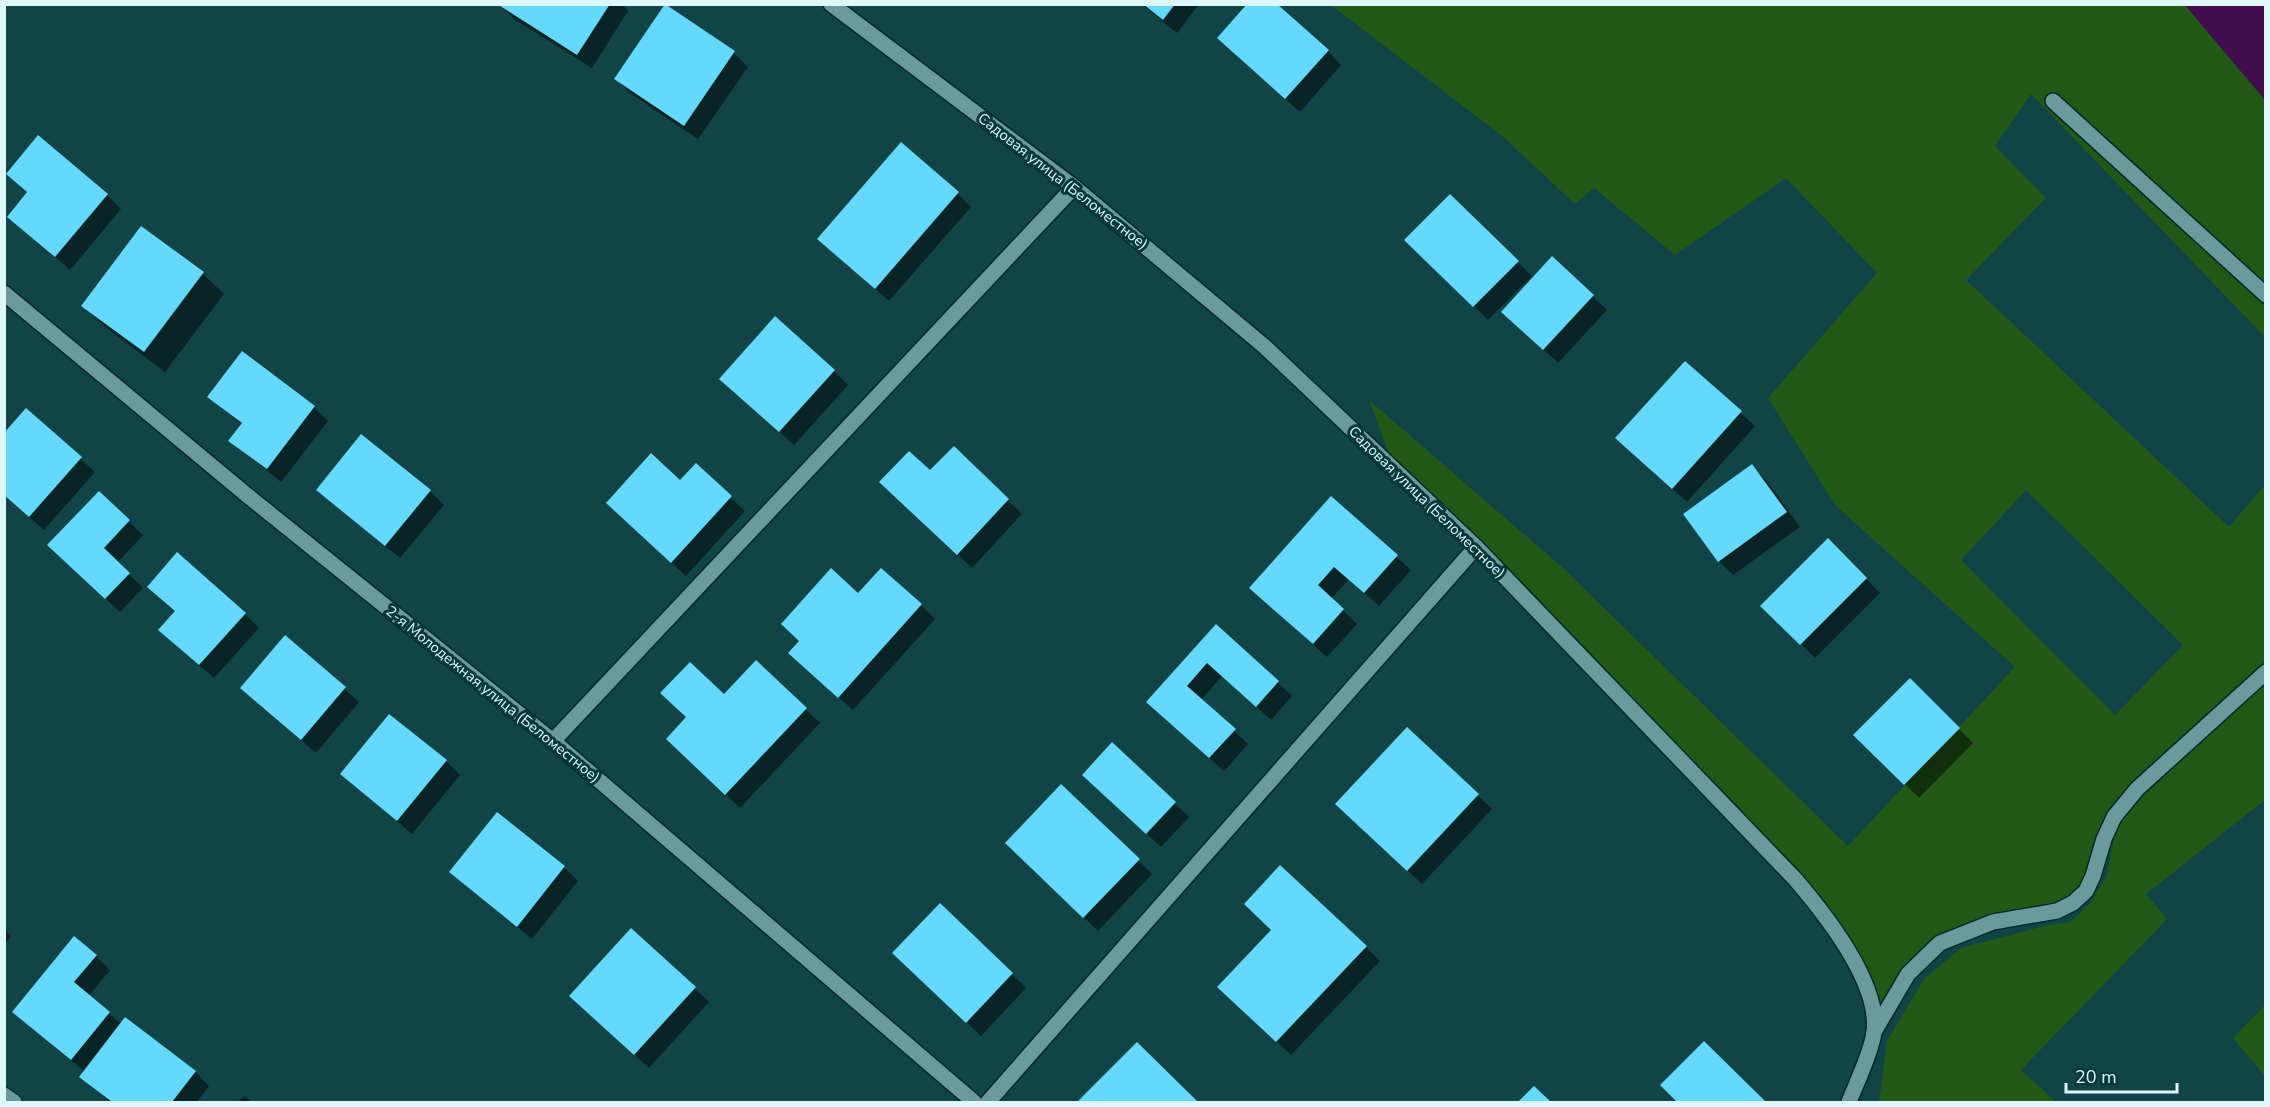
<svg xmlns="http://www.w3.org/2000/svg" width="2270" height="1107" viewBox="0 0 2270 1107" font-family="'Nunito Sans',sans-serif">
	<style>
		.green { fill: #235916; fill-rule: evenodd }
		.water { fill: #410d4c }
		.shadow { fill: #0007 }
		.building { fill: #64d9fc }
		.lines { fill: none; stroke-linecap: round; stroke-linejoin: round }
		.minor-casing { stroke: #02292b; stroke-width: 18 }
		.minor { stroke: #6a9a9c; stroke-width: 15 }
		.labels { text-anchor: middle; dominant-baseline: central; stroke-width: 6; stroke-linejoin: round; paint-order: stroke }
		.street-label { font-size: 15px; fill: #def7f8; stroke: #03393c }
	</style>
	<rect width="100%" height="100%" fill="#114446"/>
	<g class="green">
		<path d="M1331,5h854l80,95v237l-234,-243 -36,52 51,52 -80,82 263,247 36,-42v187l-128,117 -64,114 -133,40 -66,89 -6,-41 -43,-77 -430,-444 -26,-70 195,169 284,277 167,-179 -179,-161 -68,-108 109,-125 -91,-95 -111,77 -81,-67 -19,16 -73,-68zM2026,490l157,155 -68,70 -154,-155z"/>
		<path d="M2265,679v121l-119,94 21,25 -146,151 35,32h-177l8,-61 37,-62 37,-31 83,-22 26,-4 20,-18 16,-27 11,-51 11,-19z"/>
		<path d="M2265,1005v71l-32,-38z"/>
	</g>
	<path class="water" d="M2185,5h80v95z"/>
	<g class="shadow">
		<path d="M622,4l6,7 -36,57 -78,-49 -14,-14z"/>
		<path d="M1141,4h58l-22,29z"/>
		<path d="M1328,51l13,14 -41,47 -67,-60z"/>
		<path d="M734,53l14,14 -50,72 -68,-46 -14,-14z"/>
		<path d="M8,174l99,21 14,14 -51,61 -61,-54 19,-22z"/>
		<path d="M957,193l14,14 -82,94 -70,-62z"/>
		<path d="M1450,196l82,80 -44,44 -82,-80z"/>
		<path d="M142,228l61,46 21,20 -59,78 -61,-46 -21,-20z"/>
		<path d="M1552,258l55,52 -49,53 -41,-38z"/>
		<path d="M1685,363l70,63 -68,76 -56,-50z"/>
		<path d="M834,371l14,14 -54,60 -59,-52z"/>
		<path d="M209,396l105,11 14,14 -47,61 -51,-42 12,-15z"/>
		<path d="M26,410l69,62 -51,58 -40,-35z"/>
		<path d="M954,448l68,66 -50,54 -77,-72 35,-24z"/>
		<path d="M696,465l49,46 -59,65 -64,-59 58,-35z"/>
		<path d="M1752,466l14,14 34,47 -67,48 -14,-14z"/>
		<path d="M318,490l112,1 14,14 -44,53z"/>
		<path d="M99,493l44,42 -26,28 26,25 -23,24 -57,-53z"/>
		<path d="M1331,498l80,72 -32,36 -30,-27 -18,20 26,25 -30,33 -76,-69z"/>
		<path d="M1828,540l52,53 -65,65 -52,-52z"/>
		<path d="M149,587l96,27 14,14 -45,50 -40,-34 2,-32z"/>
		<path d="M858,595l63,10 14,14 -82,91 -49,-43z"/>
		<path d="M1216,626l76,70 -21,24 -49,-44 -21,24 47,44 -24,27 -62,-55z"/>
		<path d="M285,637l74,65 -43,51 -74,-65z"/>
		<path d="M756,662l64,61 -80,85 -58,-55 42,-57z"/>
		<path d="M1910,680l63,63 -54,55 -63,-63z"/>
		<path d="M1407,729l85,80 -70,75 -71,-66z"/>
		<path d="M1112,744l77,73 -28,30 -63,-59z"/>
		<path d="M446,761l14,14 -48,59 -70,-60z"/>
		<path d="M1021,857l117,3 14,14 -54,57z"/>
		<path d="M564,867l14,14 -46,58 -81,-67z"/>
		<path d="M940,905l86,83 -45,48 -73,-69z"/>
		<path d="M4,929l7,7 -7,9z"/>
		<path d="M631,930l78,72 -60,66 -64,-58z"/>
		<path d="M1366,947l14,14 -89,94 -58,-54z"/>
		<path d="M96,956l14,14 -21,26 32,28 4,-5 70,53 14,14 -12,16h-87l-29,-25 4,-5 -71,-60z"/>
		<path d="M1704,1043l60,59h-85l-17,-17z"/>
		<path d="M1137,1044l58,58h-116z"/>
		<path d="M244,1096l8,6h-14z"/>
	</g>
	<g class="building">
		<path d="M497,4h113l-33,51z"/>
		<path d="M665,4l70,47 -51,75 -70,-47z"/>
		<path d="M1143,4h32l-12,16z"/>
		<path d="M1247,4h30l52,46 -44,49 -68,-61z"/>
		<path d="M38,135l70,59 -53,63 -48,-40 20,-25 -21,-18z"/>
		<path d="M901,142l58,50 -84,97 -58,-50z"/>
		<path d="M1450,194l69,67 -46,46 -69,-67z"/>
		<path d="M141,226l63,46 -60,80 -63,-46z"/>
		<path d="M1552,256l42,39 -51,55 -42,-38z"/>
		<path d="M775,316l60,54 -56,62 -60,-53z"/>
		<path d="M242,351l73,55 -48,63 -39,-28 14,-18 -35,-26z"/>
		<path d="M1685,361l57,50 -70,78 -57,-51z"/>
		<path d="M26,408l56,49 -53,60 -25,-22v-62z"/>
		<path d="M361,434l70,56 -46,56 -69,-56z"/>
		<path d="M954,446l55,53 -52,56 -78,-73 30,-31 21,19z"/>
		<path d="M651,453l29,27 16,-17 36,33 -61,67 -65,-60z"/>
		<path d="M1752,464l35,48 -69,50 -35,-48z"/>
		<path d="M99,491l31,29 -26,28 26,25 -25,26 -58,-54z"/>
		<path d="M1331,496l67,59 -34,38 -30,-26 -16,18 26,24 -31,35 -64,-56z"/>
		<path d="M1828,538l39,40 -67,67 -40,-39z"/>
		<path d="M177,552l69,61 -47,52 -41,-35 17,-19 -28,-24z"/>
		<path d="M831,568l27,25 23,-25 41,36 -84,94 -50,-45 11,-12 -18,-17z"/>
		<path d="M1216,624l63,57 -23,26 -49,-44 -20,23 49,43 -27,29 -63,-56z"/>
		<path d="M285,635l61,52 -45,53 -61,-52z"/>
		<path d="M756,660l51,48 -82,87 -59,-56 20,-22 -26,-24 30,-31 34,32z"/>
		<path d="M1910,678l50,50 -56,57 -51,-50z"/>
		<path d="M389,714l58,46 -50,61 -57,-47z"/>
		<path d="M1407,727l72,67 -72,77 -72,-67z"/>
		<path d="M1112,742l64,60 -30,32 -64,-59z"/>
		<path d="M1061,784l79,75 -57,59 -78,-75z"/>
		<path d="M497,812l68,54 -48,61 -68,-55z"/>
		<path d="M1280,865l87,81 -91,96 -59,-55 54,-57 -27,-26z"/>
		<path d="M940,903l73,70 -47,50 -74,-70z"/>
		<path d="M631,928l65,59 -62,68 -65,-59z"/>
		<path d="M74,936l23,19 -23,27 36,30 -39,48 -59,-48z"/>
		<path d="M125,1017l71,54 -24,31h-60l-33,-25z"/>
		<path d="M1704,1041l62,61h-89l-17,-17z"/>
		<path d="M1137,1042l61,60h-121z"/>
		<path d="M1534,1086l17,16h-33z"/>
	</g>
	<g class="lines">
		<g class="minor-casing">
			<g id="minor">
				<path d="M831,4l243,183 190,159 212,201 319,332c30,35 85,104 79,153 -2,19 -18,52 -25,70"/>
				<path d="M2053,101l213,194"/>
				<path d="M4,293l244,203 305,245 421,361"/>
				<path d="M553,741l521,-554"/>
				<path d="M1874,1032l34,-58 32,-31 53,-21 64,-11 16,-8 13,-12 7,-15 11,-37 10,-22 23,-28 129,-117"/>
				<path d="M4,1095l10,7"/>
				<path d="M988,1102l488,-555"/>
			</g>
		</g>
		<use href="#minor" class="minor"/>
	</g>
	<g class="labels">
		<g class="street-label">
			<text transform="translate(1063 181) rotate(38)">Садовая улица (Беломестное)</text>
			<text transform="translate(1427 502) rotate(44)">Садовая улица (Беломестное)</text>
			<text transform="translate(493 694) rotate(39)">2-я Молодежная улица (Беломестное)</text>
		</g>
	</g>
	<rect width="2270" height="1107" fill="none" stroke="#def7f8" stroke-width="12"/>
	<path d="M2066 1083v9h111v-9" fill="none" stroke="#def7f8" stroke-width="3"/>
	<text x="2075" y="1083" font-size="18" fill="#def7f8" stroke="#03393c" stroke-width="4.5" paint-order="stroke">20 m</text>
</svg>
